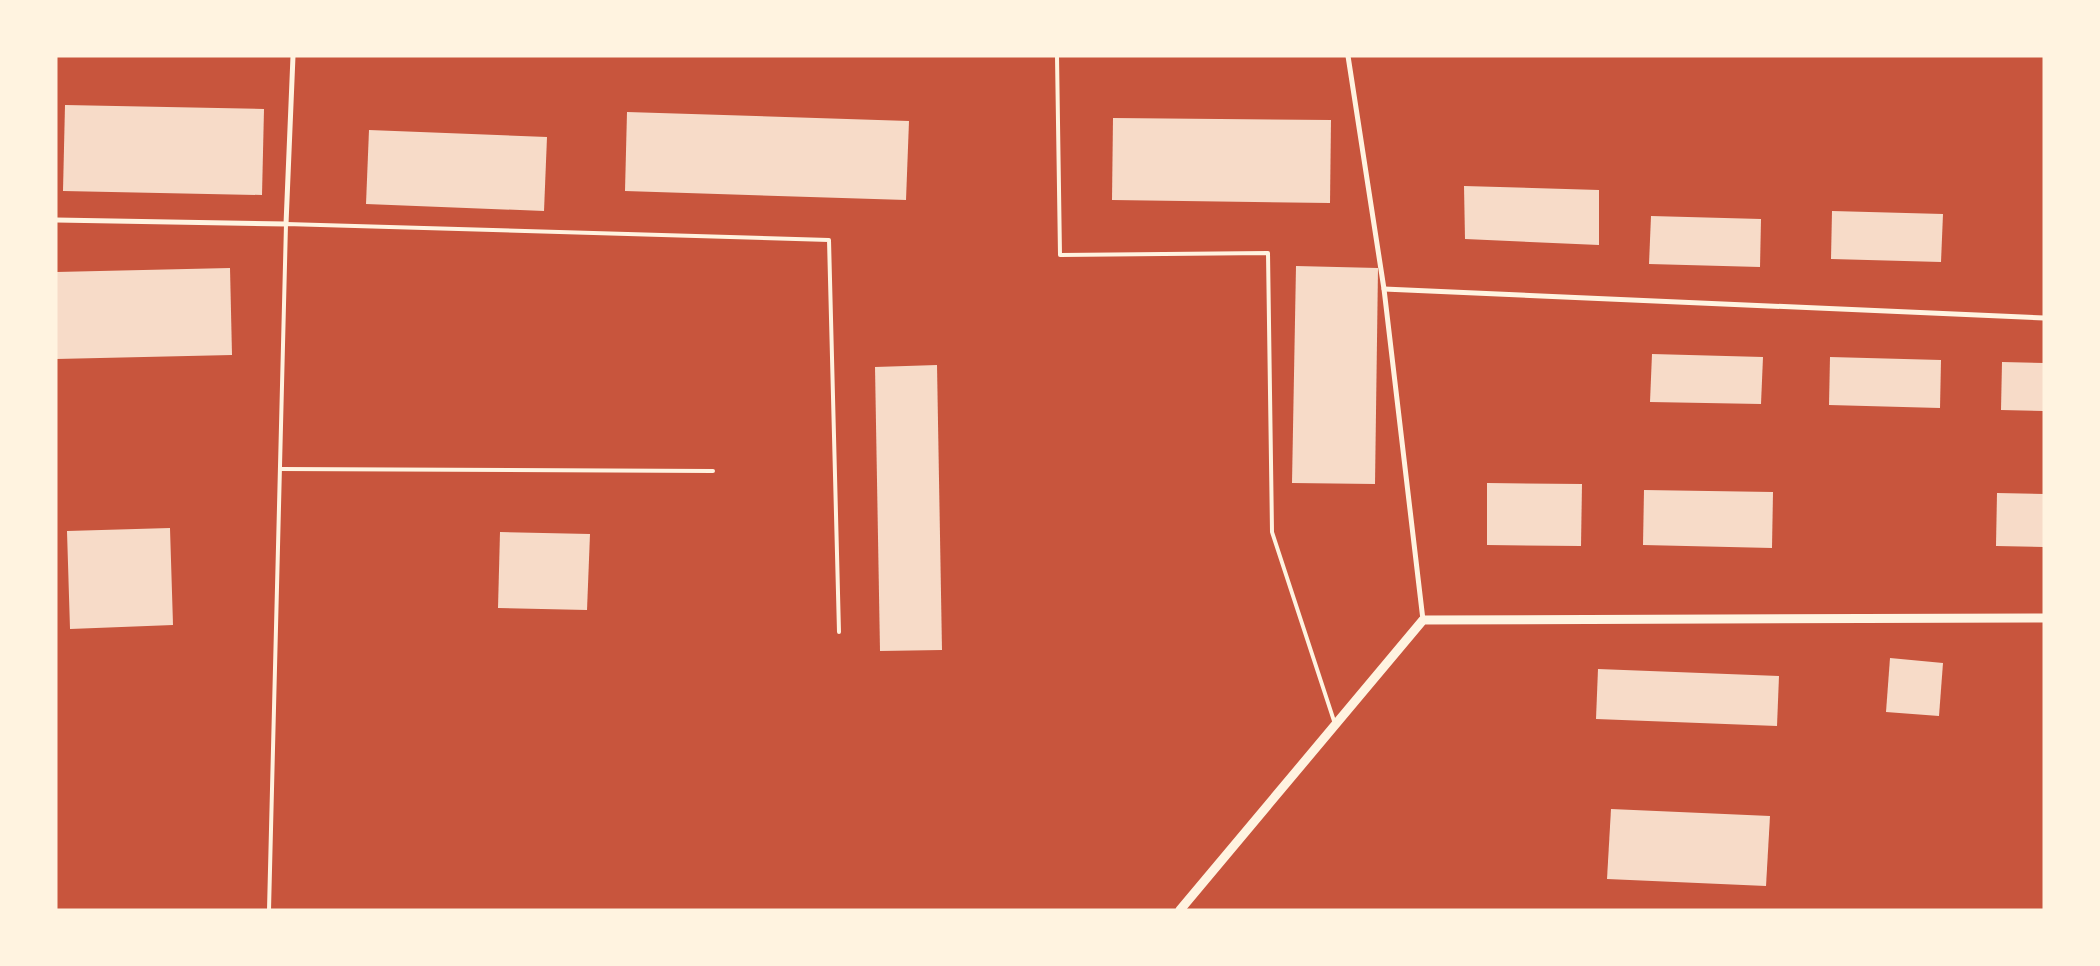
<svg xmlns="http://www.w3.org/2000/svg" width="2100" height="966" viewBox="0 0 2100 966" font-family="'Roboto Condensed',sans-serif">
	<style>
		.building { fill: #f7dbc8 }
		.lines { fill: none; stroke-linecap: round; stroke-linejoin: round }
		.service { stroke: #fff3e0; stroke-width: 4 }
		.minor { stroke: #fff3e0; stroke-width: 5 }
		.tertiary { stroke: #fff3e0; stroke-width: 9 }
	</style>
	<rect width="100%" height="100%" fill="#c8553d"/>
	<g class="building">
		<path d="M65,105l199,4 -2,86 -199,-4z"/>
		<path d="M627,112l282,9 -3,79 -281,-9z"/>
		<path d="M1113,118l218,2 -1,83 -218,-3z"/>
		<path d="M369,130l178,7 -3,74 -178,-7z"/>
		<path d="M1464,186l135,4v55l-134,-6z"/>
		<path d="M1832,211l111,3 -2,48 -110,-3z"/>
		<path d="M1651,216l110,3 -1,48 -111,-3z"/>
		<path d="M1296,266l82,2 -3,216 -83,-1z"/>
		<path d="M230,268l2,87 -176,4v-87z"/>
		<path d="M1652,354l111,3 -2,47 -111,-2z"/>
		<path d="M1830,357l111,3 -1,48 -111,-3z"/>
		<path d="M2002,362l42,1v48l-43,-1z"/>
		<path d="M937,365l5,285 -62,1 -5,-284z"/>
		<path d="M1487,483l95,1 -1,62 -94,-1z"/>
		<path d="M1644,490l129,2 -1,56 -129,-3z"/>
		<path d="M1997,493l47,1v53l-48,-1z"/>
		<path d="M170,528l3,97 -103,4 -3,-98z"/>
		<path d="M500,532l90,2 -3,76 -89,-2z"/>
		<path d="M1890,658l53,5 -4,53 -53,-4z"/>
		<path d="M1598,669l181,7 -2,50 -181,-7z"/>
		<path d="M1611,809l159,7 -4,70 -159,-7z"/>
	</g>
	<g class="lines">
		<g class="service">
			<path d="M1057,56l3,199 208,-2 4,279 63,192"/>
			<path d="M280,469l433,2"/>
			<path d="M269,910l17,-686 543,16 10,392"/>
		</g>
		<g class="minor">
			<path d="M1348,56l36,233 39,331"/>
			<path d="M56,220l230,4 7,-168"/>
			<path d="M1384,289l660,29"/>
		</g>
		<path class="tertiary" d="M1180,910l243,-290 621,-2"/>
	</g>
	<rect width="2100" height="966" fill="none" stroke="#fff3e0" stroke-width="115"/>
</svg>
